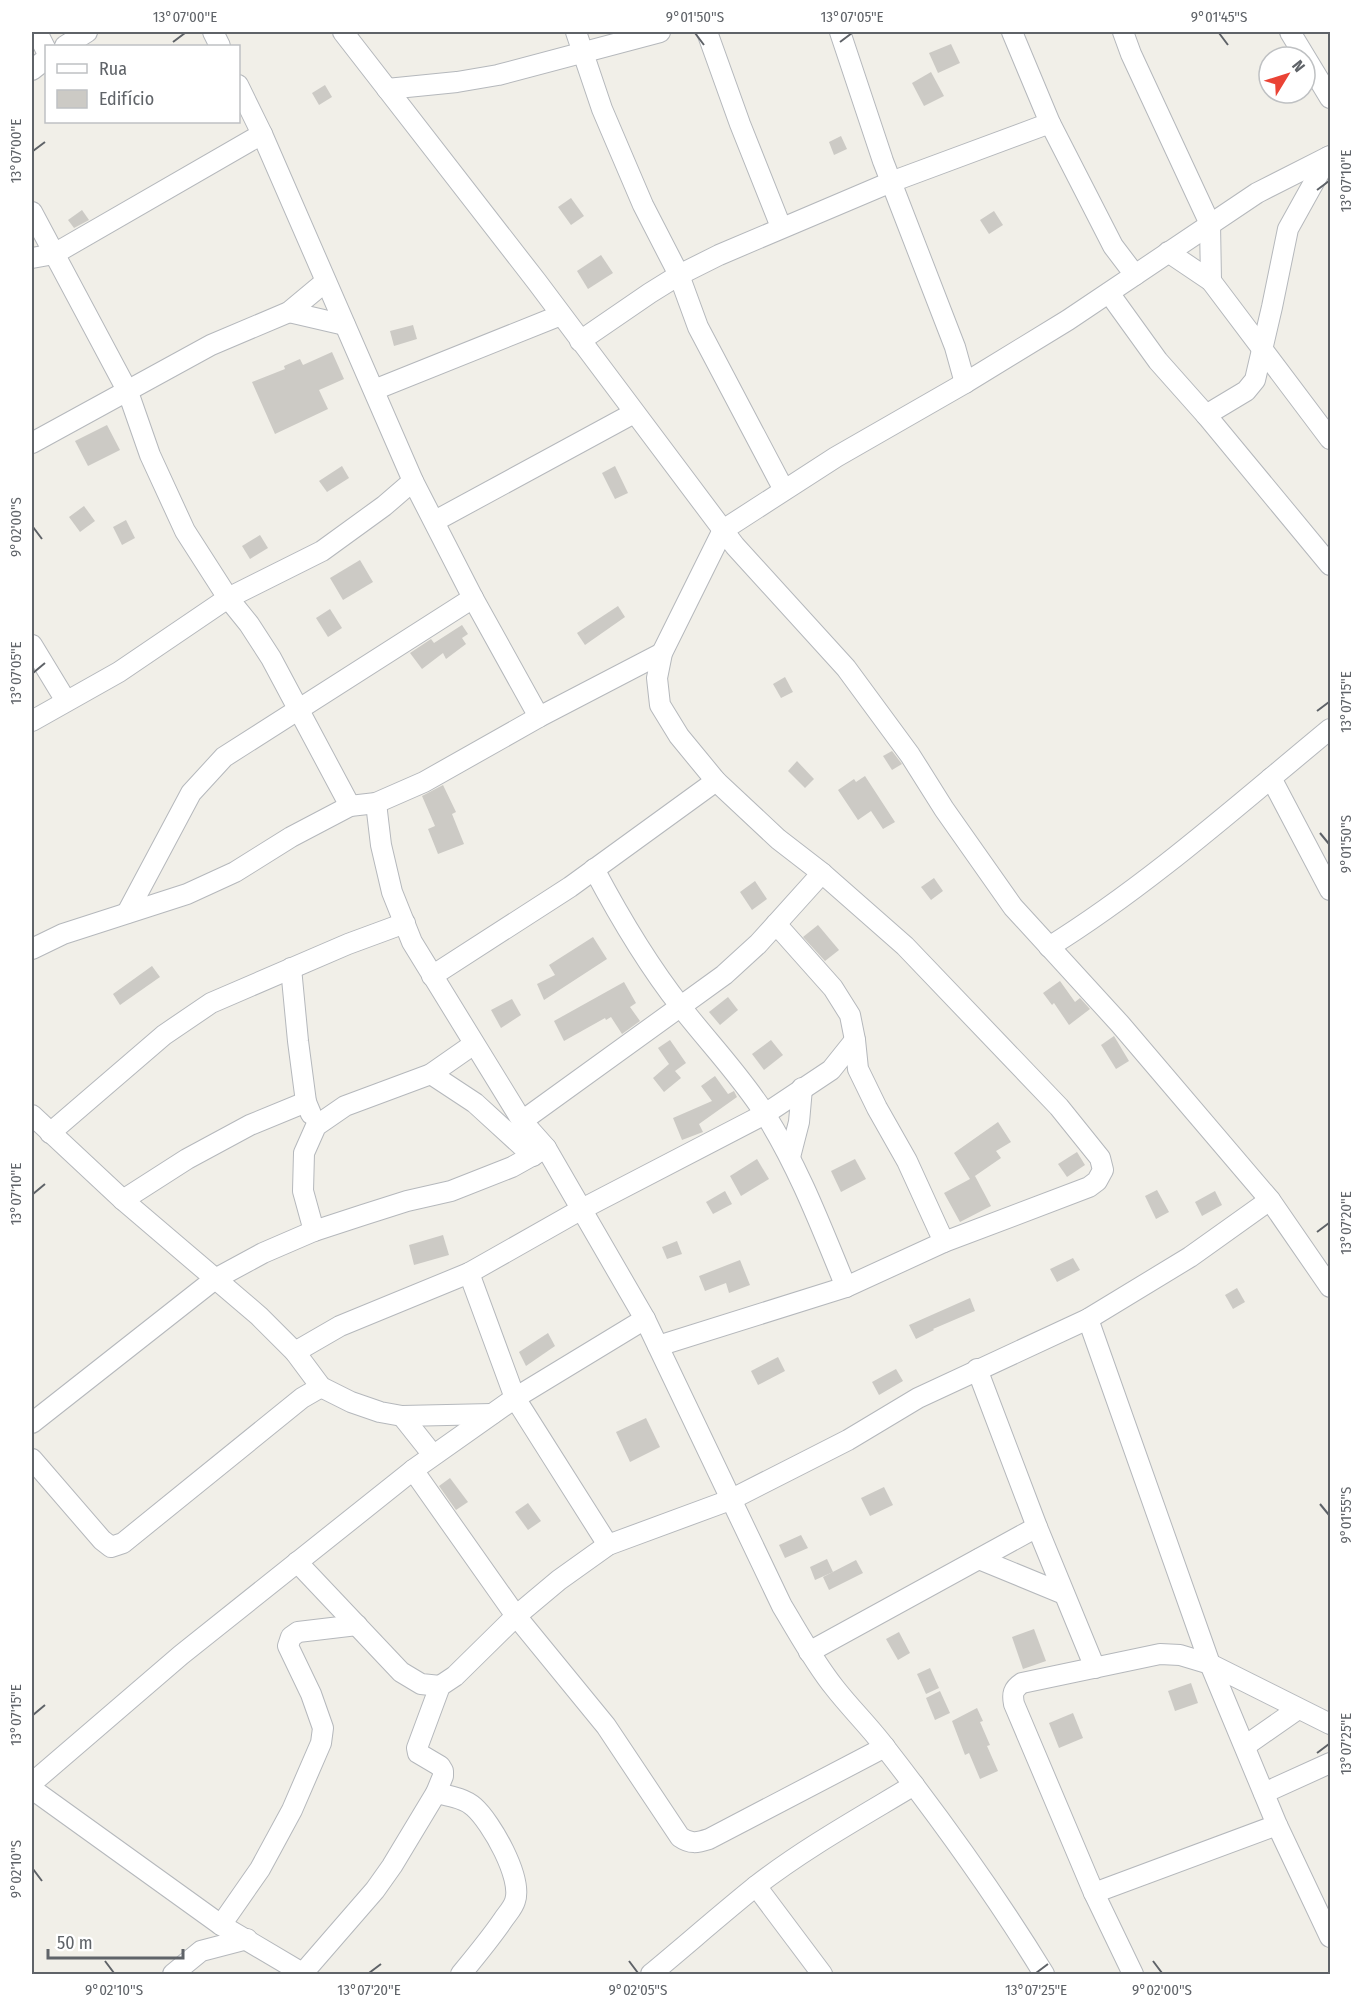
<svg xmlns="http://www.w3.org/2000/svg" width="1362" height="2006" viewBox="0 0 1362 2006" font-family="'Fira Sans Condensed',sans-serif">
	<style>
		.building { fill: #cccac5 }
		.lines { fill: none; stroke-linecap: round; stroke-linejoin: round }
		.minor-casing { stroke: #b5b8bc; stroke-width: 22 }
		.minor { stroke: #fff; stroke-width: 20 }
		.ticks { fill: none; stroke: #5f6368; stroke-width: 2 }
		.neatline { fill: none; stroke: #5f6368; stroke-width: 2 }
		.ticks-label { font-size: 15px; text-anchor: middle; fill: #5f6368 }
	</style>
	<rect width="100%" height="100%" fill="#f1efe8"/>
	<g class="building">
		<path d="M951,44l9,19 -22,10 -9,-20z"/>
		<path d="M931,72l13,24 -20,10 -12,-23z"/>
		<path d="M325,85l7,12 -13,8 -7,-12z"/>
		<path d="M841,136l6,13 -13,6 -5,-13z"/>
		<path d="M571,198l13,18 -13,9 -13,-18z"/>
		<path d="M82,210l7,10 -15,8 -6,-8z"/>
		<path d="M994,211l9,14 -14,9 -9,-14z"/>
		<path d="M601,255l12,18 -25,16 -11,-18z"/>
		<path d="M413,325l4,14 -23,7 -4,-15z"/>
		<path d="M332,352l12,27 -25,11 9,19 -53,25 -23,-52 33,-13 -1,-3 16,-7 3,6z"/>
		<path d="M107,425l13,25 -32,16 -13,-25z"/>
		<path d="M342,466l7,12 -22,14 -8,-11z"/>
		<path d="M615,466l13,27 -13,6 -13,-26z"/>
		<path d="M84,506l11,15 -15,11 -11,-15z"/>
		<path d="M126,520l9,18 -13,7 -9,-18z"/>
		<path d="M260,535l8,13 -18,11 -8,-13z"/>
		<path d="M360,560l13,22 -30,18 -13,-22z"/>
		<path d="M618,606l7,11 -40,28 -8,-12z"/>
		<path d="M330,609l12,19 -14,9 -12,-19z"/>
		<path d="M462,625l6,9 -6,4 4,6 -20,15 -3,-6 -21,16 -12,-16 21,-14 3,4z"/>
		<path d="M785,677l8,15 -12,6 -8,-14z"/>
		<path d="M892,751l10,13 -10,6 -9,-14z"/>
		<path d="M797,761l17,18 -9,9 -17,-17z"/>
		<path d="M865,776l30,46 -12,7 -12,-18 -13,9 -20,-30 16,-11 2,3z"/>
		<path d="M443,785l13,27 -4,2 12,30 -26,10 -10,-25 7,-3 -13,-30z"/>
		<path d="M934,878l9,13 -12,9 -10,-13z"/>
		<path d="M755,881l12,18 -15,11 -12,-18z"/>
		<path d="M818,925l21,25 -14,11 -22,-24z"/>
		<path d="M593,937l14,22 -63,41 -7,-16 18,-9 -6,-10z"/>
		<path d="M152,966l8,11 -40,28 -7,-11z"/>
		<path d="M1060,981l15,21 5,-4 10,11 -21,16 -15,-22 -2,2 -9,-12z"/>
		<path d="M624,982l12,21 -6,4 10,14 -18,13 -11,-17 -5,3 -1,-2 -41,23 -10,-20z"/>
		<path d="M728,997l10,13 -18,15 -11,-13z"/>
		<path d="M512,999l9,16 -20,13 -10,-18z"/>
		<path d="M1114,1036l15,25 -13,8 -15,-24z"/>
		<path d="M670,1040l16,23 -11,8 6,7 -17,14 -11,-14 16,-14 -11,-16z"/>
		<path d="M771,1040l12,15 -19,15 -12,-16z"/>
		<path d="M715,1076l13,18 6,-3 3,6 -38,27 4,8 -21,8 -9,-22 39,-17 -11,-15z"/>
		<path d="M998,1122l13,20 -15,9 5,7 -29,20 3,-2 16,30 -31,16 -16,-29 26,-14 -16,-26z"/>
		<path d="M1077,1152l8,13 -18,12 -9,-13z"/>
		<path d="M757,1159l12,20 -28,17 -11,-20z"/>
		<path d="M855,1159l11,20 -25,13 -10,-21z"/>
		<path d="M1157,1190l12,22 -13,7 -11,-23z"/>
		<path d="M725,1191l7,13 -19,10 -7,-12z"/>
		<path d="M1215,1191l7,14 -20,11 -7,-14z"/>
		<path d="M443,1235l6,20 -35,10 -5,-20z"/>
		<path d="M677,1241l5,13 -15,5 -5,-12z"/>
		<path d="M1073,1258l7,12 -23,12 -7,-13z"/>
		<path d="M740,1260l10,25 -21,8 -3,-10 -21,8 -6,-15z"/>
		<path d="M1237,1288l8,14 -12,7 -8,-14z"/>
		<path d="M970,1298l5,13 -42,18 1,1 -18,9 -7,-14z"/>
		<path d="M548,1333l7,13 -29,20 -7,-14z"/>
		<path d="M778,1357l7,14 -27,14 -7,-14z"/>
		<path d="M896,1369l7,12 -24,14 -7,-13z"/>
		<path d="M646,1418l14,29 -30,15 -14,-30z"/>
		<path d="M450,1478l18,24 -12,8 -17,-24z"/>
		<path d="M884,1487l9,18 -23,11 -9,-18z"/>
		<path d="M528,1503l13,18 -13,9 -13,-18z"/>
		<path d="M801,1535l7,13 -23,10 -6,-13z"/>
		<path d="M827,1559l6,13 -18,8 -5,-13z"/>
		<path d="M856,1560l7,13 -34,17 -6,-13z"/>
		<path d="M1034,1629l12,32 -23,8 -11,-32z"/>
		<path d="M899,1632l11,21 -12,7 -12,-21z"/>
		<path d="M930,1668l9,20 -13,6 -9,-20z"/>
		<path d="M1191,1683l7,20 -23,8 -7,-20z"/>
		<path d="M940,1691l10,22 -15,7 -9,-22z"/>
		<path d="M977,1708l6,13 -3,1 10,23 -3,1 11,25 -18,8 -11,-26 -4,2 -13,-34z"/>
		<path d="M1073,1713l10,25 -24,10 -10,-25z"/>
	</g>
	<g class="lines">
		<g class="minor-casing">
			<g id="minor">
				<path d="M37,32l9,18"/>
				<path d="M213,32l7,14"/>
				<path d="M343,32l194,250 198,264 111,122 64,87 34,54 69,98 107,117 150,176 60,87"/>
				<path d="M576,32l26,77 41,96 36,70 19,52 86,163"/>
				<path d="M707,32l33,92 41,103"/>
				<path d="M840,32l43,129 72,186 10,36"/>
				<path d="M1012,32l38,91 63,123 22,29"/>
				<path d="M1123,32l8,22 79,170 1,57"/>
				<path d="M1290,32l40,66"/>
				<path d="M65,46l22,-14"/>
				<path d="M32,70l14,-11"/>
				<path d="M238,85l24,49 151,347 60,117 66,119"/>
				<path d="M387,89l70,-7 41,-7 162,-43"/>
				<path d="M32,212l96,180 22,63 35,76 43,67 21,26 22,34 79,148"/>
				<path d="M1168,252l43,29 119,158"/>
				<path d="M32,258l22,-4 208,-120"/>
				<path d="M1109,293l49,68 48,54 124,150"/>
				<path d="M289,312l56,13"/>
				<path d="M580,341l70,-48 29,-18 40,-20 172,-73 159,-59"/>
				<path d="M374,390l187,-75"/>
				<path d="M1206,415l40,-24 9,-11 17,-73 16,-78 40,-72"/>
				<path d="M32,443l179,-98 78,-33 36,-30"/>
				<path d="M435,521l199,-108"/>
				<path d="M32,645l34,56"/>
				<path d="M32,721l87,-49 109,-74 94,-47 62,-45 29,-25"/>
				<path d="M1271,778l59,112"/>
				<path d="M376,803l5,42 11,47 20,50 110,179 24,27 99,171 137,287c17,28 32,56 52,81 17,22 37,41 53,63 56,72 110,147 157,224"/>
				<path d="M594,869c26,49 53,95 87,138 28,36 60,69 84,107 34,54 57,115 81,173"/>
				<path d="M127,913l64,-120 33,-36 249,-159"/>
				<path d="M776,924l57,64 17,27 5,25 3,29 19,39 30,53 37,81"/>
				<path d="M1049,947c101,-63 190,-143 281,-218"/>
				<path d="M32,949l31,-15 124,-40 48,-22 56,-35 59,-31 26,-3 48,-21 115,-65 123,-64"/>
				<path d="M291,968l7,73 8,61 5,12"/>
				<path d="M432,976l138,-89 146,-106"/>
				<path d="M431,1074l44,29 58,53"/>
				<path d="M32,1115l91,85 136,116 36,36 26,35 30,15 29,10 22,4 90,-2"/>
				<path d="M522,1121l202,-146 34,-31 64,-71"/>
				<path d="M50,1133l114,-98 47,-32 137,-59 57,-21"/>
				<path d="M790,1157l9,-35 3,-34"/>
				<path d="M123,1200l64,-41 63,-34 56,-23"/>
				<path d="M314,1231l-11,-40 1,-38 12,-27 29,-20 86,-32 43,-30"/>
				<path d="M469,1273l46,125 93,147"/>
				<path d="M1088,1319l122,345 67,161 53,112"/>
				<path d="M658,1346l188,-59 98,-45 145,-55 8,-6 6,-11 -3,-12 -41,-51 -154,-161 -83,-73 -44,-34 -62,-58 -37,-45 -19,-31 -3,-27 5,-25 61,-123 113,-73 129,-74 103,-63 189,-127 73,-37"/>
				<path d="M295,1352l45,-26 129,-53 113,-64 183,-95 66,-44 24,-30"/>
				<path d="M977,1369l60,158 58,141"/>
				<path d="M402,1416l31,39"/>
				<path d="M32,1423l183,-144 48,-26 51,-22 49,-16 44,-14 44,-10 61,-24 34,-19"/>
				<path d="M32,1459l70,81 9,7 12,-4 179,-145 19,-11"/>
				<path d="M413,1470l103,146 90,110 74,111c10,7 17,6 29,2l176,-92"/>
				<path d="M979,1559l85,35"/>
				<path d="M297,1562l104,110 20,12 19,2"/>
				<path d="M809,1652l228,-125"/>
				<path d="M1245,1746l53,-37"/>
				<path d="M32,1783l149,-128 232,-185 102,-72 130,-79"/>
				<path d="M32,1789l189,136 83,49"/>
				<path d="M436,1793c13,3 28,5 38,14 17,15 49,71 41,94 -2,7 -8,13 -12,19 -13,19 -28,37 -42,54"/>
				<path d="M1264,1793l66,-30"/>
				<path d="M756,1886l66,88"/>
				<path d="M1094,1893l183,-68"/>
				<path d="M221,1925l39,-56 32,-59 29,-67 2,-15 -12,-34 -23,-48 3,-9 7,-5 59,-7"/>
				<path d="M303,1973l72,-83 17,-24 44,-73 7,-17v-5l-3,-5 -22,-13 -1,-5 23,-62 15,-10 61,-60 43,-36 49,-35 122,-45 118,-60 70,-42 170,-79 102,-62 80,-57"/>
				<path d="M173,1974l28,-23 46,-12"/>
				<path d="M651,1974c35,-29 69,-59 105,-88 49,-38 105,-69 158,-101"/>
				<path d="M1133,1974l-39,-81 -80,-189c-2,-10 -1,-15 8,-21l138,-29 20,1 30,9 120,60"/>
			</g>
		</g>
		<use href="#minor" class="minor"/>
	</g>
	<path class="ticks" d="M695,33l9,12M1219,33l9,12M173,42l12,-9M840,42l12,-9M33,151l12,-9M1317,190l12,-9M33,527l9,12M33,673l12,-10M1317,711l12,-9M1320,833l9,11M33,1194l12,-10M1317,1232l12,-9M1320,1504l9,11M33,1715l12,-10M1317,1753l12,-9M33,1869l9,12M105,1961l9,12M629,1961l9,12M1153,1961l9,12M369,1973l12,-9M1036,1973l12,-9"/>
	<rect width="1362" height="2006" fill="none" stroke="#ffffff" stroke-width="66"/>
	<rect x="45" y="45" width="195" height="78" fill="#ffffff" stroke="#bfc1c3" stroke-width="1.5"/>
	<rect x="57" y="64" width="30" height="9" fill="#ffffff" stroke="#bfc1c3" stroke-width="1.5"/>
	<text x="99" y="75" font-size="18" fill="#5f6368">Rua</text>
	<rect x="57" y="90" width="30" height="18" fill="#cccac5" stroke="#bfc1c3" stroke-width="1.5"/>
	<text x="99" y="105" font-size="18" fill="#5f6368">Edifício</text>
	<g transform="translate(1287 75) rotate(52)"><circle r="28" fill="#ffffff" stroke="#bfc1c3" stroke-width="1.5"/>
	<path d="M0-4.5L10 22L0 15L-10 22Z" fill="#ea4335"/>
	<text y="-9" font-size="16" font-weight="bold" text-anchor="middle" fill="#5f6368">N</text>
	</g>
	<path d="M48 1949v9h135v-9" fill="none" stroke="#5f6368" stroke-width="3"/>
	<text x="57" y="1949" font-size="18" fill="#5f6368" stroke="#ffffff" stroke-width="4.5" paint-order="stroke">50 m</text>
	<rect x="33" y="33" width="1296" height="1940" class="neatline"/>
	<g class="ticks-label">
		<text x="185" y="22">13°07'00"E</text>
		<text x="695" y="22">9°01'50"S</text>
		<text x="852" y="22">13°07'05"E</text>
		<text x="1219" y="22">9°01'45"S</text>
		<text transform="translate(16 151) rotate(-90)" y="5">13°07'00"E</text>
		<text transform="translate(1346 181) rotate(-90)" y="5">13°07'10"E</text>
		<text transform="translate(16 527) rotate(-90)" y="5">9°02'00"S</text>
		<text transform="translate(16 673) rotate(-90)" y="5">13°07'05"E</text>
		<text transform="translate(1346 702) rotate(-90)" y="5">13°07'15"E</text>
		<text transform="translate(1346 844) rotate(-90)" y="5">9°01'50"S</text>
		<text transform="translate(16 1194) rotate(-90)" y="5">13°07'10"E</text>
		<text transform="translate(1346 1223) rotate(-90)" y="5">13°07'20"E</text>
		<text transform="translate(1346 1515) rotate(-90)" y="5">9°01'55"S</text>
		<text transform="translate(16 1715) rotate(-90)" y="5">13°07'15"E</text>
		<text transform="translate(1346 1744) rotate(-90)" y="5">13°07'25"E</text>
		<text transform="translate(16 1869) rotate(-90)" y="5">9°02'10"S</text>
		<text x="114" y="1995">9°02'10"S</text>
		<text x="369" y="1995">13°07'20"E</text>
		<text x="638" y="1995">9°02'05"S</text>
		<text x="1036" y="1995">13°07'25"E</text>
		<text x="1162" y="1995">9°02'00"S</text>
	</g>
</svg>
